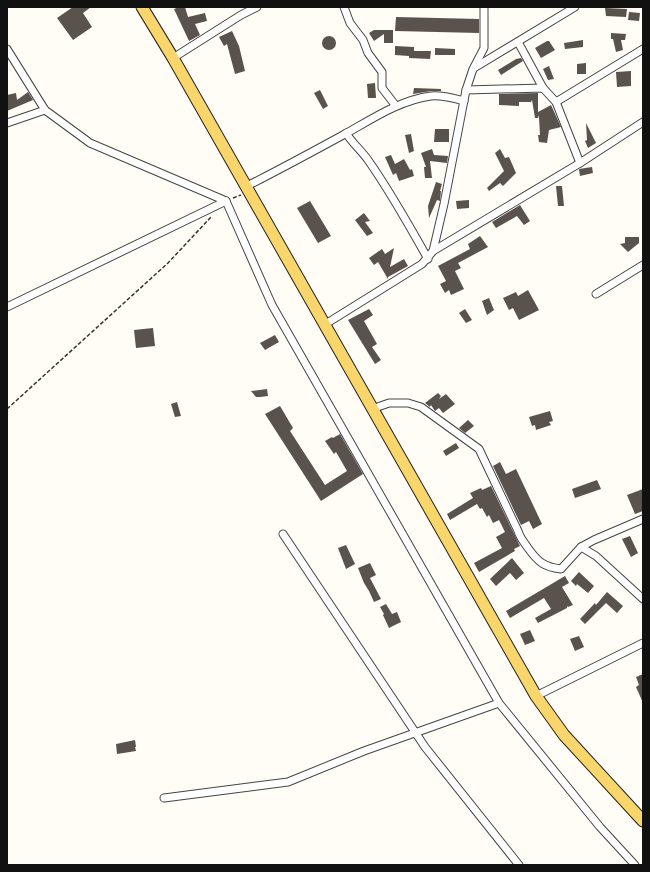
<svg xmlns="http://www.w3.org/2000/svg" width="650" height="872" viewBox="0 0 650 872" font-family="Literata,serif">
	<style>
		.building { fill: #5a524d }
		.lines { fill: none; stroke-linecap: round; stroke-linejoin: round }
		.street-casing { stroke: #444; stroke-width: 9 }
		.primary-casing { stroke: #222; stroke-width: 13 }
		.path { stroke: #333; stroke-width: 1.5; stroke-dasharray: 4 2; stroke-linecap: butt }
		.street { stroke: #fff; stroke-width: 7 }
		.primary { stroke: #f9d66b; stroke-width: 11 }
	</style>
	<rect width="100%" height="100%" fill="#fffdf5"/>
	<g class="building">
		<path d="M73,7h18l-8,6 9,14 -19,13 -16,-22z"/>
		<path d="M179,7h6l3,10 17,-4 2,8 -12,3 5,11 -11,6 -15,-32z"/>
		<path d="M605,8l22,1 -1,8 -20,-1z"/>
		<path d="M629,12l11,1 -1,8 -11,-1z"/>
		<path d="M396,17l83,2v14l-84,-2z"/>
		<path d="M374,30h19v13h-9v-9l-10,7 -5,-8z"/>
		<path d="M232,31l7,15 6,25 -10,3 -8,-30 -3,2 -5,-9z"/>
		<path d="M611,33l15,1 -1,6h-4l2,10 -7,2 -3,-13h-2z"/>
		<circle cx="329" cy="43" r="7"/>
		<path d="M583,40v7l-18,2 -1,-6z"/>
		<path d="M547,41h2l6,9 -14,8 -6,-10z"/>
		<path d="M395,46l19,1v4h17l-1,8 -21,-1v-2l-14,-1z"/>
		<path d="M435,48l20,1v6h-20z"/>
		<path d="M521,58l2,3 -22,14 -3,-5 18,-11z"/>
		<path d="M586,63v11h-9v-10z"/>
		<path d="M549,66l5,13 -6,1 -5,-11z"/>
		<path d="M631,71v15l-14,1 -1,-15z"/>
		<path d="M375,83l1,15h-8l-1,-14z"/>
		<path d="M414,88l27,1v2h-10l-18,3z"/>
		<path d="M320,90l8,16 -5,3 -9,-16z"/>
		<path d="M28,92l5,8 -26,11v-16l9,-2 1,7z"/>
		<path d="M538,93v19l13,-7 10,22 -12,3 -2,13 -8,-1 -1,-7h2l-1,-17 -1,-3v3h-3l-3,-18 -1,2h-12v4l-20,-1v-11z"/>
		<path d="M586,123l10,20 -8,5 -3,-7 2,-1z"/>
		<path d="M435,129h14v13h-15z"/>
		<path d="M411,134l3,17 -5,2 -4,-18z"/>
		<path d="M432,149l2,6 14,1 -1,7 -17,-2 2,17h-7l-1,-11h2l-5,-14z"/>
		<path d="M500,149l5,9 4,-1 7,16 -13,13 -3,-3 -11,8 -2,-3 17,-17 -9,-18z"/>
		<path d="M391,155l4,9 9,-5 6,11 2,-1 2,7 -15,5 -3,-8 -3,2 -8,-18z"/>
		<path d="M592,167l1,6 -13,3 -1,-7z"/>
		<path d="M436,182l6,2 -2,7h1l-1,10 -3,-1 -8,18 -1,-12z"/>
		<path d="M556,186h6l2,20h-6z"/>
		<path d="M469,200v8l-12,1 -1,-8z"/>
		<path d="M310,201l21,35 -13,7 -21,-35z"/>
		<path d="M520,205l10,16 -6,4 -7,-9 -21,12 -4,-6z"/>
		<path d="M364,213l6,8 -5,1 8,11 -6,3 -12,-16z"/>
		<path d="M480,236l8,11 -30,16 3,5 -6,3 9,18 -13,6 -2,-5 -4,3 -5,-9 6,-3 -8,-15 32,-17 -2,-5z"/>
		<path d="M625,237h14v6l-11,9 -8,-8 5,-1z"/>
		<path d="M394,248l-4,19 14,-8 4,7 -20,11v2l-10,-17 -4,3 -5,-7 13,-9 3,5z"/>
		<path d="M528,290l11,20 -20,10 -6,-12 -4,2 -6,-12 13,-6 2,4z"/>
		<path d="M489,298l5,12 -7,5 -5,-14z"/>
		<path d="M369,309l4,6 -9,6 13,23 -5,3 9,13 -6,4 -27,-44z"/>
		<path d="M465,309l7,11 -6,3 -7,-10z"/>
		<path d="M153,328l2,18 -19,2 -2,-18z"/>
		<path d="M275,335l4,7 -14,8 -5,-7z"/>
		<path d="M267,389l1,7 -8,1h-4l-5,-6z"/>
		<path d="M438,393l3,3 -2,3 7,-5 9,10 -12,9 -4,-5 -4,3 -4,-6 -1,2 -5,-4z"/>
		<path d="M177,402l4,14 -6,1 -4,-13z"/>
		<path d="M280,406l13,22 -3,3 35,54 22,-14 -11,-19 -2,2 -9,-13 7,-4 1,1 7,-4 23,40 -42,27 -56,-87z"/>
		<path d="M550,411l3,10 -4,1 2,3 -15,5 -1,-5 -3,1 -3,-9z"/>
		<path d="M468,420l6,6 -9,7 -6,-5z"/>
		<path d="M456,443l3,5 -13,8 -3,-5z"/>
		<path d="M500,462l6,12 10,-5 26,55 -9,5 -4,-8 -8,4 -28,-59z"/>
		<path d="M597,480l4,9 -26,9 -3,-9z"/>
		<path d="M491,486l29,60 -6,3 1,2 -36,21 -5,-9 28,-15 -6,-11 9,-5 -6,-12 -6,3 -4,-8 -2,2 -5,-9 -2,1 -3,-5 -27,16 -3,-6 26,-16 -3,-5 11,-5 1,2z"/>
		<path d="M643,489v22l-8,3 -8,-19z"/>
		<path d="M630,536l8,17 -7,4 -9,-18z"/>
		<path d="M346,545l9,19 -9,5 -8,-21z"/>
		<path d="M512,558l12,15 -8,7 -6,-7 -14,13 -6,-7z"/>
		<path d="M370,563l6,12 -6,3 11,21 -7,3 -5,-11 -5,-8 -6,-15z"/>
		<path d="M579,572l15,14 -6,7 -11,-9 -1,2 -5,-5z"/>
		<path d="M565,576l4,7 -7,4 11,18 -5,2 -1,-1v2l-29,15 -3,-5 16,-9 -7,-11 -34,20 -4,-7z"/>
		<path d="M607,592l16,14 -6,7 -11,-10 -21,21 -5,-5 15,-16 1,2z"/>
		<path d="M386,604l6,10 5,-2 4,10 -12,6 -6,-13 1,-1 -4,-7z"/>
		<path d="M530,630l5,11 -10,4 -5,-11z"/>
		<path d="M579,636l5,11 -9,4 -5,-12z"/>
		<path d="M643,674v29l-7,-16 3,-2 -3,-8z"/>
		<path d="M135,740l1,7h-1l1,4 -19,3 -1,-10z"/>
	</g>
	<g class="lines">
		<g class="street-casing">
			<g id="street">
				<path d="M344,7l6,16 13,17 5,13 14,19v16l14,18"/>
				<path d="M518,42l25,46"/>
				<path d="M7,49l38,61 45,33 136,58 46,104 227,398 101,124 35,38"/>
				<path d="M173,58l68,-43 16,-8"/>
				<path d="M474,68l101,-61"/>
				<path d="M466,90l77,-2 13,14 24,61"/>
				<path d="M556,102l87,-53"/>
				<path d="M7,123l38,-13"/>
				<path d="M346,133c6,10 15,17 22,27 22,31 41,65 60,99"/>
				<path d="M245,187c34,-17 67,-35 100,-53 27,-15 55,-34 86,-38 11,-1 22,2 33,5"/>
				<path d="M433,251l147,-88 63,-41"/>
				<path d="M596,294l47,-29"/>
				<path d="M7,307l219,-106"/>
				<path d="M324,325l98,-61 11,-13 11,-47 22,-114 7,-21 11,-21v-41"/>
				<path d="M372,409l17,-6h19l13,4 58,42 39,82c2,7 6,11 10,17 10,14 16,19 33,21l20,-22 15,9 47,43"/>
				<path d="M283,534l142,213 94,118"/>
				<path d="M581,547l13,-7 49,-21"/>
				<path d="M536,696l107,-53"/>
				<path d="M164,798l124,-16 76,-31 135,-48"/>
			</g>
		</g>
		<g class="primary-casing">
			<path id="primary" d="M142,7l31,51 363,638 28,39 79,86"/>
		</g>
		<g class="path">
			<path d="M233,198l8,-3"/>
			<path d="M7,409l161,-146 43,-46"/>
		</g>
		<use href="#street" class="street"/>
		<use href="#primary" class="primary"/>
	</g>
	<rect width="650" height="872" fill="none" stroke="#111111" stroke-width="16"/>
</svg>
